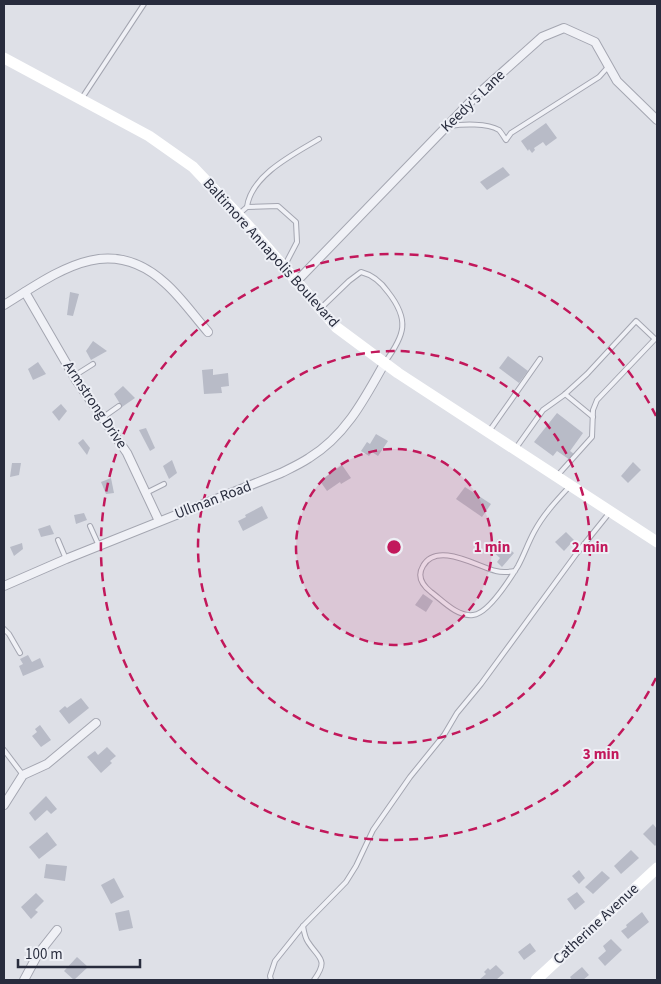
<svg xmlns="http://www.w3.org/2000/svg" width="661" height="984" viewBox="0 0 661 984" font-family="'Source Sans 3',sans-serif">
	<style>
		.building { fill: #b8bbc7 }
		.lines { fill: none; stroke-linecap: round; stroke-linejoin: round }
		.lane-casing { stroke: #a4a6b1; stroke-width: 6 }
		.street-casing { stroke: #a4a6b1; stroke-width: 10 }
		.lane { stroke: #f0f1f6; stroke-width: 4 }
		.street { stroke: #f0f1f6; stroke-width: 8 }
		.secondary { stroke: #fff; stroke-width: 11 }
		.ring { fill: none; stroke: #c2185b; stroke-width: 2.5; stroke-dasharray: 9 6 }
		.labels { text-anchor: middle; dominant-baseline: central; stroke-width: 4; stroke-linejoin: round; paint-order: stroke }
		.street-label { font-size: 15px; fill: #282c3d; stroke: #edeff5 }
		.centre { fill: #c2185b; stroke: #edeff5; stroke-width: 2.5 }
		.ring-label { font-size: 15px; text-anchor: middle; font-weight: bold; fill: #c2185b; stroke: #edeff5; stroke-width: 4; stroke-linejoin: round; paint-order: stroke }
	</style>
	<rect width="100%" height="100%" fill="#dee0e7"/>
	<g class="building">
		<path d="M546,123l11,15 -11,8 -3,-4 -9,6 1,2 -3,3 -3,-4 -1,2 -7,-10z"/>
		<path d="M503,167l7,8 -23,15 -7,-8z"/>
		<path d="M70,292l9,2 -6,22 -6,-1z"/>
		<path d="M93,341l14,10 -16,9 -5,-9z"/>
		<path d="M508,356l20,15 -9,12 -20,-15z"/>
		<path d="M38,362l8,12 -13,6 -5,-11z"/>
		<path d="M213,369v6l15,-2 1,13 -8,1 1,6 -18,1 -2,-24z"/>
		<path d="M123,386l12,12 -13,9 -8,-13z"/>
		<path d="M61,404l6,7 -8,10 -7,-9z"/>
		<path d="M557,413l26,20 -13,18 4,3 -4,6 -13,-9 -4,5 -19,-14z"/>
		<path d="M146,428l9,20 -5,3 -11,-21z"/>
		<path d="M376,434l12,7 -10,15 -6,-4 -3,4 -8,-5 6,-9 3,2z"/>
		<path d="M83,439l7,9 -3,7 -9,-12z"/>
		<path d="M172,460l5,13 -8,6 -6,-13z"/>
		<path d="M633,462l8,8 -13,13 -7,-7z"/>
		<path d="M12,463h9l-2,12 -9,2z"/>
		<path d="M342,465l9,13 -10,6 -1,-2 -13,9 -7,-10z"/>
		<path d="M111,478l3,15 -8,1 -5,-12z"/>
		<path d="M465,487l26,17 -9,13 -26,-18z"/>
		<path d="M262,506l6,12 -25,13 -5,-10 8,-4 -1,-2z"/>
		<path d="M84,513l3,7 -11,4 -2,-9z"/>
		<path d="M50,525l4,9 -13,3 -3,-8z"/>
		<path d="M566,532l8,8 -10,11 -9,-9z"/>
		<path d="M498,539l16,14 -12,14 -5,-5 3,-4 -10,-9z"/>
		<path d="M22,543l1,6 -9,7 -4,-9z"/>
		<path d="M423,594l10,7 -7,11 -11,-7z"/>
		<path d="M28,655l4,7 8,-4 4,9 -21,9 -4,-10 4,-2 -3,-5z"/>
		<path d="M81,698l8,10 -20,16 -10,-13 6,-5 2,2z"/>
		<path d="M40,725l11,15 -10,7 -9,-11 5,-4 -2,-3z"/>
		<path d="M107,747l9,9 -6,5 2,2 -11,10 -14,-16 8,-6 3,4z"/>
		<path d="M46,796l11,13 -6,5 -4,-4 -12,11 -6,-8z"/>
		<path d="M653,824l4,5v15l-2,2 -12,-12z"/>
		<path d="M47,832l10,13 -18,14 -10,-12z"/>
		<path d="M631,850l8,8 -18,16 -7,-8z"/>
		<path d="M46,864l21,2 -2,15 -21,-3z"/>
		<path d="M579,870l6,8 -6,6 -7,-8z"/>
		<path d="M602,871l8,7 -17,16 -8,-7z"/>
		<path d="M114,878l10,19 -13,7 -10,-19z"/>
		<path d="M577,892l8,10 -10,8 -8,-11z"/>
		<path d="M36,893l8,8 -9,9 3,2 -7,7 -10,-12z"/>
		<path d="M129,910l4,18 -14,3 -4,-18z"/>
		<path d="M642,912l7,10 -21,17 -7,-8 6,-4 -1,-2z"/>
		<path d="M611,939l11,11 -17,16 -7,-8 8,-7 -3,-5z"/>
		<path d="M530,943l6,8 -12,9 -6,-8z"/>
		<path d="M77,957l11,10 -14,13 -10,-9z"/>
		<path d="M496,965l8,8 -8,7h-17l7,-6 -2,-2 4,-4 2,2z"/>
		<path d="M582,967l7,8 -6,5h-11l-2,-3z"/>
	</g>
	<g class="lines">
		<g class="lane-casing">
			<g id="lane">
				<path d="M82,98l62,-94"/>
				<path d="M450,126c13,-2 37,-3 49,4 2,2 5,7 7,10l5,-7 88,-56 9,-10"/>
				<path d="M247,207c4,-32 47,-53 72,-68"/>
				<path d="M239,214l8,-7 31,-1 18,16 1,20 -12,23"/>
				<path d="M321,308l28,-27 12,-9c12,3 20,10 27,20 22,28 17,43 -3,70"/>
				<path d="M74,376l19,-12"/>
				<path d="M565,394l28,23"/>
				<path d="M102,418l17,-12"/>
				<path d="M490,430l50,-71"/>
				<path d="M516,448l27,-38 21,-15 23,-21 49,-53 19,18 -58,61 -4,10 -1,27 -35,39"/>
				<path d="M146,493l18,-9"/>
				<path d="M90,526l9,20"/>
				<path d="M58,540l8,19"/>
				<path d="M515,571c-6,1 -12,2 -19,0 -18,-4 -59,-30 -73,-5 -6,10 -1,19 8,26 11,8 26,25 42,23 15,-1 37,-36 45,-49 6,-11 10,-23 16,-34 9,-17 22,-31 35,-45"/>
				<path d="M4,629l5,5 11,19"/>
				<path d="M4,750l19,25"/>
				<path d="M303,926c1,6 2,12 5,16 11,17 21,17 6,38"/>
				<path d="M271,980l-1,-4 5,-15 28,-35 43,-44 10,-16 17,-36 37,-53 34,-42 13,-22 24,-29 96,-131 33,-41"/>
			</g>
		</g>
		<g class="street-casing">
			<g id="street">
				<path d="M296,282l181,-187 65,-58 22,-9 31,14 22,39 40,39"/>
				<path d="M25,292l51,88 51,73 32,68"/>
				<path d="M4,305c52,-32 104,-74 161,-22 16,14 29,33 43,49"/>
				<path d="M4,586l62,-27 215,-86c10,-5 19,-9 28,-15 36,-22 55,-58 75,-94"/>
				<path d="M4,805l19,-30 24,-11 49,-41"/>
				<path d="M24,980l14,-26 19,-24"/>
			</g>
		</g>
		<use href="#lane" class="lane"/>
		<use href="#street" class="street"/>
		<g class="secondary">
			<path d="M4,58l145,78 44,31 53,56 90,104 62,46 259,169"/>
			<path d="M536,980l121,-112"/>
		</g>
	</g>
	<circle cx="394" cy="547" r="98" fill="#c2185b" fill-opacity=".12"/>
	<g class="ring">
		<circle cx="394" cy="547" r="98"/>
		<circle cx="394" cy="547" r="196"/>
		<path d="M656 678A293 293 0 1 1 656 416"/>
	</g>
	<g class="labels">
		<g class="street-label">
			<text transform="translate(473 101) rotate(-44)">Keedy's Lane</text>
			<text transform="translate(271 253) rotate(48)">Baltimore Annapolis Boulevard</text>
			<text transform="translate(95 405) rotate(56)">Armstrong Drive</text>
			<text transform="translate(213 500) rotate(-21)">Ullman Road</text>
			<text transform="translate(596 924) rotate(-43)">Catherine Avenue</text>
		</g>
	</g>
	<circle cx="394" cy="547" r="8" class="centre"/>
	<g class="ring-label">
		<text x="492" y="552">1 min</text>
		<text x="590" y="552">2 min</text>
		<text x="601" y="759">3 min</text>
	</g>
	<rect width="661" height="984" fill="none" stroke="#282c3d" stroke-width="10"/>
	<path d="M18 959v8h122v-8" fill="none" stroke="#282c3d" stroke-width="2.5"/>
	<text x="25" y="959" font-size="15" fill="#282c3d" stroke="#edeff5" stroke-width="4" paint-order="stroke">100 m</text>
</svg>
